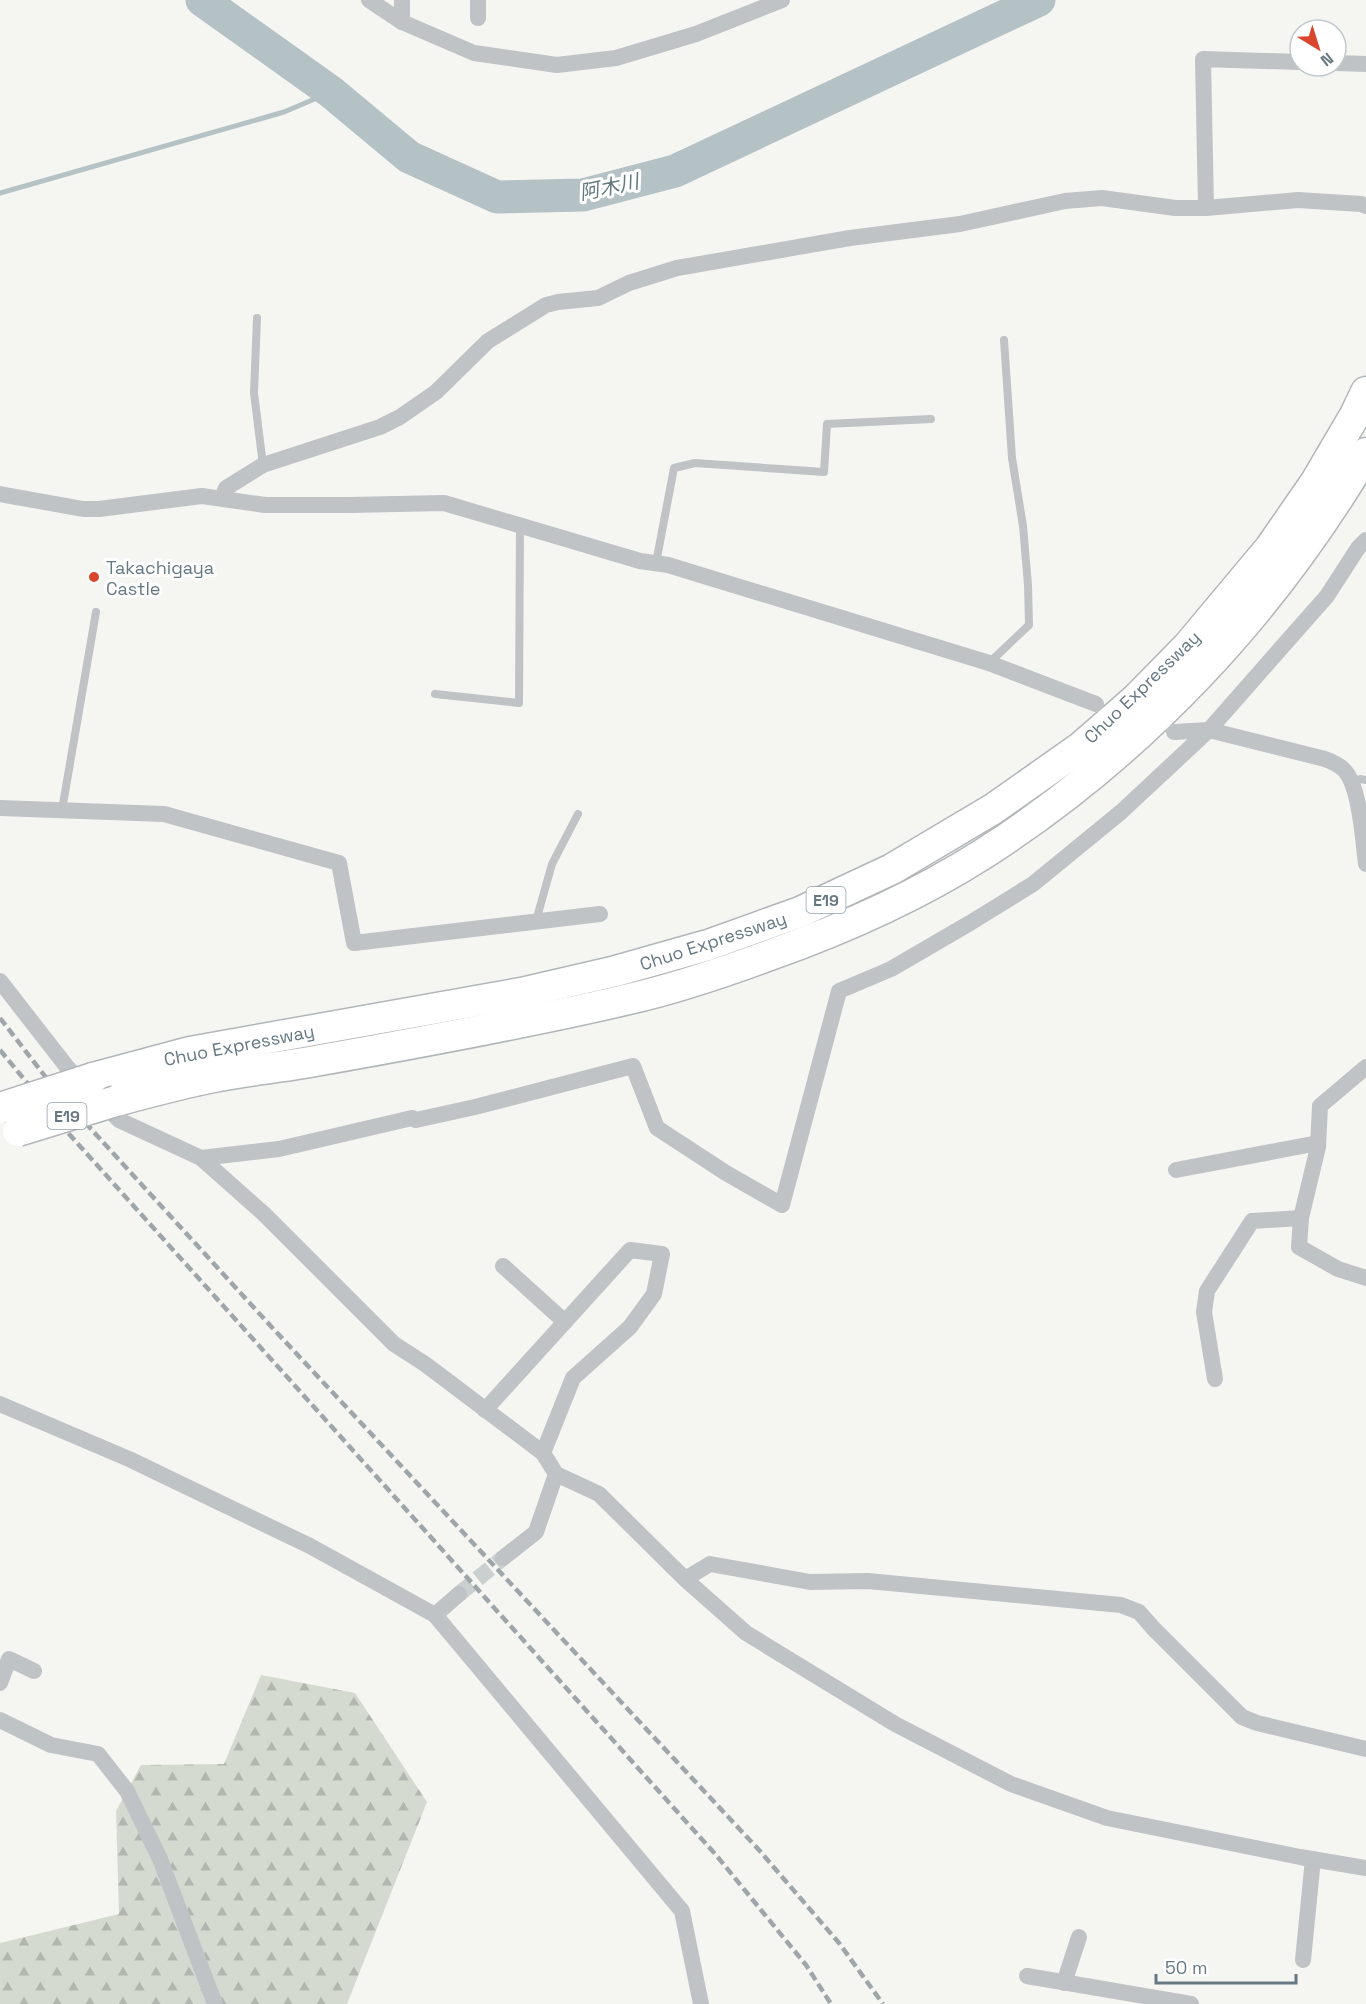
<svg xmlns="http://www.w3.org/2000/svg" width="1366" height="2004" viewBox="0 0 1366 2004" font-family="'Space Grotesk','Noto Sans JP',sans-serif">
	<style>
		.forest { fill: url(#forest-firs) }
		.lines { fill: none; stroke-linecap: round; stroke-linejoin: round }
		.stream { stroke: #b4c1c5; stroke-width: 5 }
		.river { stroke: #b4c1c5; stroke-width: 33 }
		.minor-tunnel { stroke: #cad0d0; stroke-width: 16; stroke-dasharray: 16 8; stroke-linecap: butt }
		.motorway-casing { stroke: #b2b6b9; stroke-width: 33 }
		.service { stroke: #bfc3c6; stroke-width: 8 }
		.minor { stroke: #bfc3c6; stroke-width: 16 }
		.motorway { stroke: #fff; stroke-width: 30 }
		.rail { stroke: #9ea6aa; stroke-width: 4.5; stroke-dasharray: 9 4.5; stroke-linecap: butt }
		.motorway-bridge-casing { stroke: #b2b6b9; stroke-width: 33; stroke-linecap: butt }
		.motorway-bridge { stroke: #fff; stroke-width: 30 }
		.poi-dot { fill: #da462d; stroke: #fff; stroke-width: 2 }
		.labels { text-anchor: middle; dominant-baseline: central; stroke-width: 6; stroke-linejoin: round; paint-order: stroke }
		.shield { fill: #fff; stroke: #94a0a8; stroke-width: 1.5 }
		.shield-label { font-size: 16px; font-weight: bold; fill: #667882 }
		.poi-label { font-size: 18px; fill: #667882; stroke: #fff; text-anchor: start }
		.street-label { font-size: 18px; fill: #667882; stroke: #fff }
		.water-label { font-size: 20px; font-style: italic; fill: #62797f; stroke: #fff }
	</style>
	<defs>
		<pattern id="forest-firs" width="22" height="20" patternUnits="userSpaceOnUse" patternTransform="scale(1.5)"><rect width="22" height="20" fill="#d5dad1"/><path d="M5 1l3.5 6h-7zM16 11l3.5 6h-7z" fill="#b1b6af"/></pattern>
	</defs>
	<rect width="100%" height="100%" fill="#f5f5f2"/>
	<path class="forest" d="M261,1675l94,18 72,109 -80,202h-347v-61l119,-29 -3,-103 25,-46 83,-1z"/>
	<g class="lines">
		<path class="stream" d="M0,193l284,-81 47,-20"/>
		<path class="river" d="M202,0l129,92 78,65 88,40 86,-2 92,-24 364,-171"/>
		<path class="minor-tunnel" d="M459,1594l44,-36"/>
		<g class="motorway-casing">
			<g id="motorway">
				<path d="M93,1078l97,-26 331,-59 95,-22 92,-26 92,-33 92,-43 101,-60 88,-62 55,-48 52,-53 82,-98 45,-65 40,-68 11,-23"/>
				<path d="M116,1101c26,-7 52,-14 79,-20 36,-9 73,-12 109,-18 108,-19 218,-39 325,-64 48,-11 95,-27 141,-44 73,-26 147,-59 213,-101 158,-101 288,-240 383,-401"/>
			</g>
		</g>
		<g class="service">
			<path d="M257,318l-3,75 9,72"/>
			<path d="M656,563l18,-95 21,-5 129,9 3,-48 104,-5"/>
			<path d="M989,663l40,-38 -1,-40 -5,-59 -11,-68 -8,-118"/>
			<path d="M435,694l84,9 1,-179"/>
			<path d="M1351,784l9,-5 6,1"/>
			<path d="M62,810l34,-198"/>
			<path d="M536,921l16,-57 26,-50"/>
		</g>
		<g class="minor">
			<path d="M369,0l33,22 72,31 83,12 59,-7 80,-24 86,-34"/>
			<path d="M478,18v-18"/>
			<path d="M402,22v-22"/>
			<path d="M1336,63l30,1"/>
			<path d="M1206,208l-3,-149 97,3"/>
			<path d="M0,494l83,15h16l103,-13 63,9h85l94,-2 196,58 28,4 321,98 107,41"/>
			<path d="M222,498l4,-10 37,-23 117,-38 20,-10 36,-25 52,-51 58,-36 12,-3 40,-4 31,-15 48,-15 173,-30 110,-14 105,-23 37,-3 73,10h31l92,-8 63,4 5,2"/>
			<path d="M1174,732l35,-2 116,29c8,3 15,6 20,12 15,17 18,70 21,93"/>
			<path d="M0,808l164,6 175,49 15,80 246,-29"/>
			<path d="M0,981l67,86 52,53 82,38 63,56 130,130 31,20 118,89 13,21 43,20 86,85 61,54 149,91 116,60 96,34 193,39 66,11"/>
			<path d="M1366,1067l-46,39 -2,41 -17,71 -2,29 39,22 28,9"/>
			<path d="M201,1158l78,-9 133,-31 4,2 59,-13 158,-41 24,62 69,45 56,32 57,-214 52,-22 79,-46 63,-39 88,-72 88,-82 118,-134 31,-48 8,-8"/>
			<path d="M1176,1170l142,-27"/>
			<path d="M503,1266l62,56"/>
			<path d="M1215,1379l-11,-67 3,-21 45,-70 49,-3"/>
			<path d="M0,1404l129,55 181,87 125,69 247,296 19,93"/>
			<path d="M485,1410l145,-160 32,4 -8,40 -24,33 -57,51 -30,75"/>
			<path d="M503,1558l33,-26 20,-58"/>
			<path d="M685,1579l25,-15 100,18 58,-1 253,24 18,7 14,16 89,89 15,6 109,26"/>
			<path d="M435,1615l24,-21"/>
			<path d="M0,1683l9,-24 25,12"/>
			<path d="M0,1720l51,25 47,9 29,37 33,68 55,145"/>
			<path d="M1303,1960l10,-101"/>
			<path d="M1027,1976l164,28"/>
			<path d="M1064,1983l15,-46"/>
		</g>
		<use href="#motorway" class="motorway"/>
		<g class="rail">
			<path d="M0,1018l44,57 47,54 176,193 492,528 80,93 44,61"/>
			<path d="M0,1050l70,85 646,720 90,110 25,39"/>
		</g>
		<g class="motorway-bridge-casing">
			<g id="motorway-bridge">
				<path d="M0,1108l93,-30"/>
				<path d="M18,1131l98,-30"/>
			</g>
		</g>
		<use href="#motorway-bridge" class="motorway-bridge"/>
	</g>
	<circle class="poi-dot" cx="94" cy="577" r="6"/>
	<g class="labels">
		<g class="shield">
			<rect x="806.5" y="887" width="39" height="26" rx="4.5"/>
			<rect x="47.5" y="1103" width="39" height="26" rx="4.5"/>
		</g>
		<g class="shield-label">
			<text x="826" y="900">E19</text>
			<text x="67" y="1116">E19</text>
		</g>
		<g class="poi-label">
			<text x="106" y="567">Takachigaya<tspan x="106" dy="21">Castle</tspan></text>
		</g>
		<g class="street-label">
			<text transform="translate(1142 687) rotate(-44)">Chuo Expressway</text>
			<text transform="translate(713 941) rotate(-18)">Chuo Expressway</text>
			<text transform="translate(239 1045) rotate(-11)">Chuo Expressway</text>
		</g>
		<g class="water-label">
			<text transform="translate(609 187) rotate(-12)">阿木川</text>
		</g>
	</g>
	<g transform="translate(1318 48) rotate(142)"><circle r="28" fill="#ffffff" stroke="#c2c9cd" stroke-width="1.5"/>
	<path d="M0-4.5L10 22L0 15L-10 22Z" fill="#da462d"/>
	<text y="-9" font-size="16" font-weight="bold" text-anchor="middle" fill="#667882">N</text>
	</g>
	<path d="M1156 1974v9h140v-9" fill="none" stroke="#667882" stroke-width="3"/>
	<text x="1165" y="1974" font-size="18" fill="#667882" stroke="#ffffff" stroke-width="4.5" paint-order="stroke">50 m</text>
</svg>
